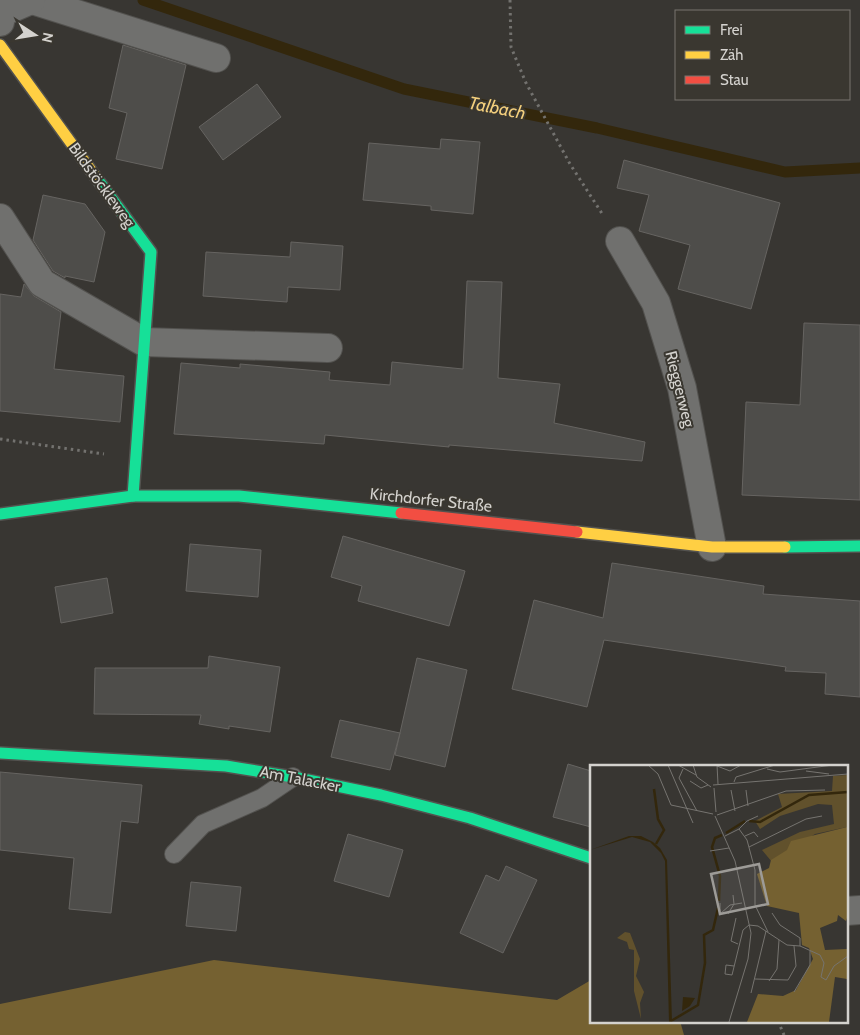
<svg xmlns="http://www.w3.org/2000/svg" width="860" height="1035" viewBox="0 0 860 1035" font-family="Cabin,sans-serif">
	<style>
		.forest { fill: #756131 }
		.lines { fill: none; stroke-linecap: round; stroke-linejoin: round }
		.stream { stroke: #33270c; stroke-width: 11 }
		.building { fill: #4e4d4a; stroke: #666461 }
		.lane-casing { stroke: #53524f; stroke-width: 20 }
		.street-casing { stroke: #53524f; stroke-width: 30 }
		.fast-casing { stroke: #53524f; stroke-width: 14 }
		.slow-casing { stroke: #53524f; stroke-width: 14 }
		.jam-casing { stroke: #53524f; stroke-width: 14 }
		.path { stroke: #73726f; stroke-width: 3; stroke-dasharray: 2.5 4; stroke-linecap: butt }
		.lane { stroke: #70706e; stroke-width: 18 }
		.street { stroke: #70706e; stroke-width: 28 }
		.fast { stroke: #16e098; stroke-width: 11 }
		.slow { stroke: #ffcf43; stroke-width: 11 }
		.jam { stroke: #f24e42; stroke-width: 11 }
		.labels { text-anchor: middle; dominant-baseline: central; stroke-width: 4; stroke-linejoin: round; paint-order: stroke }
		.street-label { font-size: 16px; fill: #d4d2ce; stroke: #3a3730 }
		.water-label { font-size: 18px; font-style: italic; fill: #f3cf7d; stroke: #3a3730 }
		.inset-river { fill: none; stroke: #33270c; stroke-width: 2.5 }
		.inset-road { fill: none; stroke: #767470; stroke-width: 1 }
		.view { fill: #9d9b97; fill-opacity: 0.15; stroke: #9d9b97; stroke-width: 2.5 }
		.inset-edge { fill: none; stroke: #d4d2ce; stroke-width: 2.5 }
	</style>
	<rect width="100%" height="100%" fill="#383632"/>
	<path class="forest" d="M214,960l343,40 34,-20v41h89l4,14h-684v-31z"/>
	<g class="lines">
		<path class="stream" d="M143,0l261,89 193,39 188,44 75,-4"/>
	</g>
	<g class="building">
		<path d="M123,45l63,20 -24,104 -46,-10 11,-46 -18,-5z"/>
		<path d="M257,84l24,33 -58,43 -24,-33z"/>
		<path d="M441,139l39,3 -7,72 -42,-4v-4l-68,-6 6,-57 71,6z"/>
		<path d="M624,160l156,43 -29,106 -73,-20 12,-44 -51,-14 10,-36 -32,-7z"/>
		<path d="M43,195l42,9 20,28 -11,50 -29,-6v2l-12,-7 -20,-31z"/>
		<path d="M291,242l52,4 -3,44 -52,-3 -1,15 -84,-6 3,-44 84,5z"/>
		<path d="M467,281l35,1 -4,96 62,6 -6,39 91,19 -3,19 -193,-16v2l-124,-12 -1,9 -150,-10 7,-71 59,5v-4l90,8 -1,8 61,5 2,-23 71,7z"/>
		<path d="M24,284l10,12 27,16 -7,57 70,7 -4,46 -120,-11v-117l21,3z"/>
		<path d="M804,323l56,2v175l-118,-5 4,-93 54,3z"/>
		<path d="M343,536l122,35 -16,55 -91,-25 4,-15 -31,-9z"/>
		<path d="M190,544l71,6 -3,47 -72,-6z"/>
		<path d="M612,563l152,23 -1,8 97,7v96l-35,-3 1,-21 -41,-2 1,-4 -182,-27 -17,67 -75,-18 22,-89 69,18z"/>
		<path d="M107,578l6,35 -52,10 -6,-36z"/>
		<path d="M209,656l71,11 -10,65 -41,-6v3l-30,-5 2,-9 -107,-1 1,-46h113z"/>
		<path d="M417,658l50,12 -22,97 -50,-12z"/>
		<path d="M340,720l60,13 -10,37 -59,-13z"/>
		<path d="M568,764l23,7v56l-38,-10z"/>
		<path d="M0,772l142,13 -4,38 -17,-2 -10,92 -42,-4 5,-51 -74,-8z"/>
		<path d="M348,834l55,16 -14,47 -55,-16z"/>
		<path d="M506,866l31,14 -34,73 -43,-20 26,-58 13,6z"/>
		<path d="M191,882l50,5 -5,44 -50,-5z"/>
	</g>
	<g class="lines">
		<g class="lane-casing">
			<path id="lane" d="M174,854l29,-30 59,-26 31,-21"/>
		</g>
		<g class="street-casing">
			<g id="street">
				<path d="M32,0l184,58"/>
				<path d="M0,22l1,-9 30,-13"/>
				<path d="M0,218l42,65 102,59 184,6"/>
				<path d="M620,241l36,62 26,85 30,159"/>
				<path d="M846,911l14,-1"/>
			</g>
		</g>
		<g class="fast-casing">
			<g id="fast">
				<path d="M95,176l56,76 -18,244"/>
				<path d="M0,514l133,-18h106l162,17"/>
				<path d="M785,547l75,-1"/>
				<path d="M0,753l226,13 67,11 88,18 89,23 121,40"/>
			</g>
		</g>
		<g class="slow-casing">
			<g id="slow">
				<path d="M0,45l95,131"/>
				<path d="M577,532l135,15h73"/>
			</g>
		</g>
		<g class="jam-casing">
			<path id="jam" d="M401,513l176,19"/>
		</g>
		<g class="path">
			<path d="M510,0l1,47 15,36 44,81 33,51"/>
			<path d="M0,439l104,15"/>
			<path d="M778,1021l6,14"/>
		</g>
		<use href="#lane" class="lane"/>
		<use href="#street" class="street"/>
		<use href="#fast" class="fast"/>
		<use href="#slow" class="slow"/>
		<use href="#jam" class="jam"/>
	</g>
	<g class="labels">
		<g class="street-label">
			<text transform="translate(102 185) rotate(54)">Bildstöckleweg</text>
			<text transform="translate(680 389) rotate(76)">Rieggerweg</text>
			<text transform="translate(431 500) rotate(6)">Kirchdorfer Straße</text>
			<text transform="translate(300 779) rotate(11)">Am Talacker</text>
		</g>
		<g class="water-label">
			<text transform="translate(497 108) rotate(11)">Talbach</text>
		</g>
	</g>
	<g transform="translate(590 765)">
		<rect width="258" height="258" fill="#383632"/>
		<path d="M257,10v52l-32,7 -43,28 -10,-12 38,-18 34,-8 -2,-19 -14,-1 -38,12 -20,13 -5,-8 27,-14 -4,-13 54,-3 1,-15zM35,167l5,1 10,26 -4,17 8,16 -4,11 1,16 -7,-28v-41l-5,-1 -2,-7 -10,-4z" fill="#61512c"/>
		<path d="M257,62v91l-1,3 -8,-6 -1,6 -17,7 5,22 22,-1v30l-12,-2 -6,45h-82l11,-28 25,2 13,-6 17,-31 -4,-11 -7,-3 -3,-32 -32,-7 -10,-32 12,-6 2,-8 16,-10 4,-9z" fill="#756131"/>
		<path d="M39,71h12l12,6 7,6 7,12 5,162h-3l-4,-161 -4,-8 -11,-11 -18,-5 -42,13zM93,232l12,1 -5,8 -8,5z" fill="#33270c"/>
		<path class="inset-river" d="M64,24l4,30 6,11 -8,14M159,56l11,1 49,-27 39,-3M136,68l19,-12M129,136l1,-25 -8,-29 3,-9 7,-3M81,256l27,-16 7,-42 -1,-28 9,-5 5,-22"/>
		<path class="inset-road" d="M58,0l10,9 13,31 42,9M78,0l25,58M88,0l18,10M103,0l4,12 14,10M127,0l1,19M127,1l13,5 11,-6M93,4l-4,9 18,33M177,4l13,3 53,-7M216,6l23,3M100,16l11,7 7,-3M144,17l2,-5 39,-12M123,20l135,-11M124,23l2,24M141,25l4,21M156,25l2,16M127,50l69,-24 39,-1M125,51l20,45 16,72 -3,26 -19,63M149,64l8,-8 11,-5M135,71l14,-7 8,11 8,30v35l13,27M155,71l9,-4 4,5M159,82l57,-28 16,-3M120,86l19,-3M130,138v11l10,-9 12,-2M182,148l8,12 20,13v8M138,149l6,-10 -1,-9M146,153l-5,23 7,3M144,201l-8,-1 -1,9 7,1 11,-45 6,-5 9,1 29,19 13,1 20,9 4,8 -3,14 5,3 8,-14 14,-10M165,214l33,1 8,-14 -2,-20M179,216l8,-12 2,-29M204,227l16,-27v-14M161,228l15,-62"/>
		<path class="view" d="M169,99l9,40 -48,10 -9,-40z"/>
		<rect width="258" height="258" class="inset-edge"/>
	</g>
	<rect x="675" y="10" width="175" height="90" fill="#3a3730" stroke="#78756f"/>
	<rect x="685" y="26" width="25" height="8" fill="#16e098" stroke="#78756f"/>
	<text x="720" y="35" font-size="15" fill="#d4d2ce">Frei</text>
	<rect x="685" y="51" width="25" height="8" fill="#ffcf43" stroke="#78756f"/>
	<text x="720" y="60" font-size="15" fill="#d4d2ce">Zäh</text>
	<rect x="685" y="76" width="25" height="8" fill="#f24e42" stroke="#78756f"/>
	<text x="720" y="85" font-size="15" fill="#d4d2ce">Stau</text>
	<g transform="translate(35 35) rotate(102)" stroke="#3a3730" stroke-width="4" paint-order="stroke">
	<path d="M0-4L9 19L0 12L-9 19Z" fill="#d4d2ce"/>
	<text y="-8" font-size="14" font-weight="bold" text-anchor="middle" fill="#d4d2ce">N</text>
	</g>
</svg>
